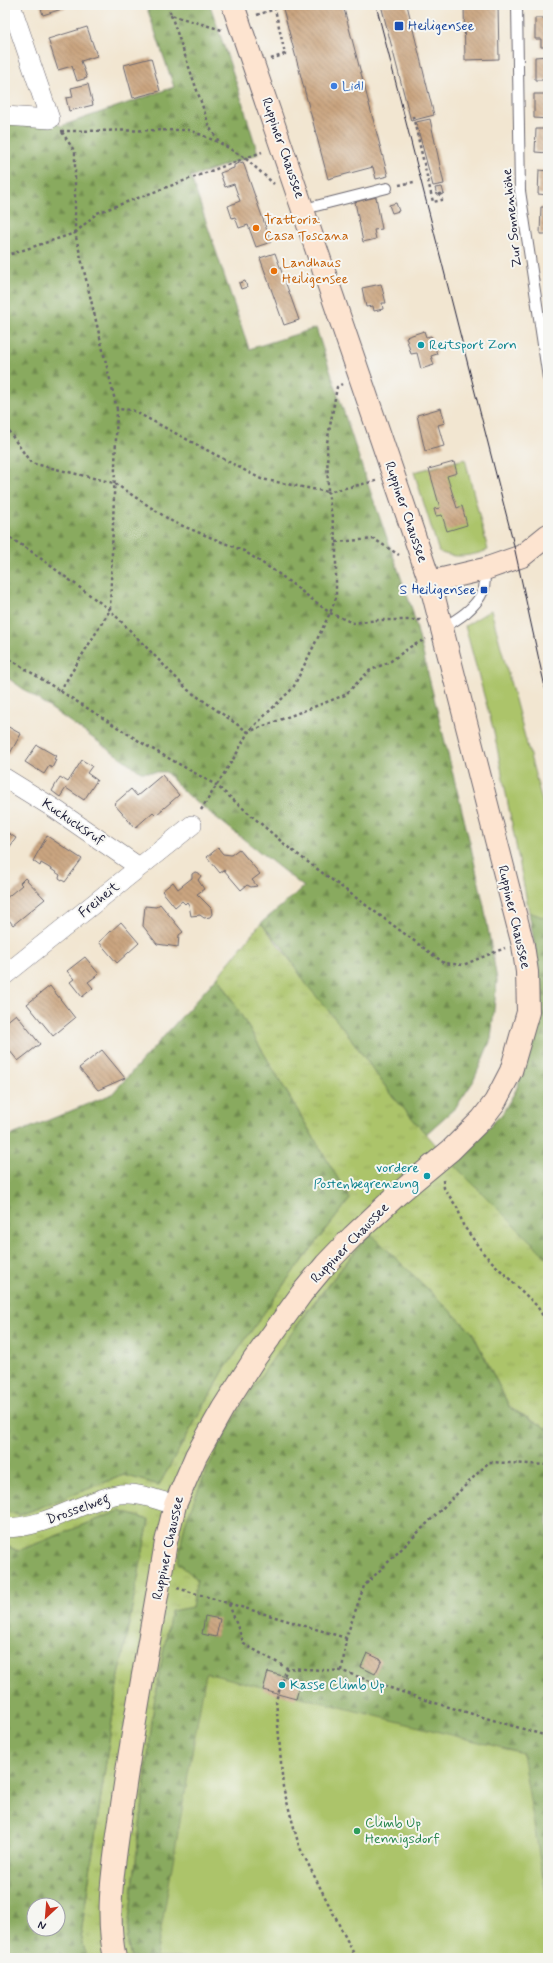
<svg xmlns="http://www.w3.org/2000/svg" width="553" height="1963" viewBox="0 0 553 1963" font-family="Mynerve,sans-serif">
	<style>
		.grass { fill: url(#grass-tufts); stroke: #677352 }
		.forest { fill: url(#forest-firs); stroke: #56664c; fill-rule: evenodd }
		.garden { fill: #acc46a; stroke: #677352 }
		.building { fill: url(#building-back-hatch) }
		.lines { fill: none; stroke-linecap: round; stroke-linejoin: round }
		.lane-casing { stroke: #6b6770; stroke-width: 12 }
		.street-casing { stroke: #6b6770; stroke-width: 20 }
		.secondary-casing { stroke: #6b6770; stroke-width: 24 }
		.path { stroke: #6b6770; stroke-width: 2.5; stroke-dasharray: 3 3; stroke-linecap: butt }
		.lane { stroke: #fff; stroke-width: 10 }
		.street { stroke: #fff; stroke-width: 19 }
		.secondary { stroke: #fde4d0; stroke-width: 22 }
		.tram { stroke: #22223b; stroke-width: 1 }
		.transit-dot { fill: #1a4fb4; stroke: #f6f6f2; stroke-width: 1.5 }
		.shop-dot { fill: #3f7fe0; stroke: #f6f6f2; stroke-width: 1.5 }
		.food-dot { fill: #e8710a; stroke: #f6f6f2; stroke-width: 1.5 }
		.culture-dot { fill: #0f9aa8; stroke: #f6f6f2; stroke-width: 1.5 }
		.leisure-dot { fill: #2e9e5b; stroke: #f6f6f2; stroke-width: 1.5 }
		.labels { text-anchor: middle; dominant-baseline: central; stroke-width: 4; stroke-linejoin: round; paint-order: stroke }
		.transit-label { font-size: 14px; fill: #164399; stroke: #f6f6f2; text-anchor: start }
		.shop-label { font-size: 14px; fill: #366cbe; stroke: #f6f6f2; text-anchor: start }
		.street-label { font-size: 14px; fill: #22223b; stroke: #f6f6f2 }
		.food-label { font-size: 14px; fill: #c56008; stroke: #f6f6f2; text-anchor: start }
		.culture-label { font-size: 14px; fill: #0d838f; stroke: #f6f6f2; text-anchor: start }
		.leisure-label { font-size: 14px; fill: #27864d; stroke: #f6f6f2; text-anchor: start }
	</style>
	<defs>
		<pattern id="grass-tufts" width="24" height="20" patternUnits="userSpaceOnUse"><rect width="24" height="20" fill="#acc46a"/><path d="M3 7l-1-3M5 7V3M7 7l1-3M15 17l-1-3M17 17v-4M19 17l1-3" fill="none" stroke="#94a85d"/></pattern>
		<pattern id="forest-firs" width="22" height="20" patternUnits="userSpaceOnUse"><rect width="22" height="20" fill="#89aa5e"/><path d="M5 1l3.5 6h-7zM16 11l3.5 6h-7z" fill="#708a4f"/></pattern>
		<pattern id="building-back-hatch" width="6" height="6" patternUnits="userSpaceOnUse"><rect width="6" height="6" fill="#caa580"/><path d="M-1 5l2 2M0 0l6 6M5-1l2 2" fill="none" stroke="#a4866a"/></pattern>
	</defs>
	<rect width="100%" height="100%" fill="#f6f6f2"/>
	<filter id="ink" filterUnits="userSpaceOnUse"><feTurbulence type="fractalNoise" baseFrequency=".025" numOctaves="2"/><feDisplacementMap in="SourceGraphic" scale="8" xChannelSelector="R" yChannelSelector="G"/><feConvolveMatrix kernelMatrix="1 2 1 2 8 2 1 2 1" color-interpolation-filters="sRGB"/></filter>
	<filter id="wash" filterUnits="userSpaceOnUse"><feTurbulence type="fractalNoise" baseFrequency=".012" numOctaves="4" result="noise"/><feDisplacementMap in="SourceGraphic" scale="16" xChannelSelector="R" yChannelSelector="G"/><feGaussianBlur stdDeviation="0.9" result="paint"/><feColorMatrix in="noise" values="0 0 0 0 0 0 0 0 0 0 0 0 0 0 0 0 0 1.4 0 .05"/><feComposite in="paint" operator="in"/></filter>
	<g filter="url(#wash)">
		<rect width="100%" height="100%" fill="#f2e6d1"/>
		<path class="grass" d="M261,923l86,110 43,60 62,70 96,96v170l-38,-21 -38,-76 -103,-98 -62,77 -54,79 -56,189 -5,28 -37,89 -28,243 4,19h-45l-5,-24 36,-248 32,-166 -30,-9 -101,40 -13,-6v-34l15,4 104,-40 35,10 65,-115 63,-90 63,-81 -132,-223z"/>
		<g class="forest">
			<path d="M146,5h64l28,83 20,66 -67,23 58,172 67,-21 48,145 48,136 58,234 14,63 13,74 -6,59 -18,43 -17,25 -30,27 -36,-41 -43,-60 -41,-49 -24,-37 -21,-24 43,-36 -120,-95 -18,-20h-25l-136,-96v-560l45,3 11,7 113,-39z"/>
			<path d="M529,912l19,7v340l-96,-96 50,-49 14,-24 21,-56 2,-39 -1,-27z"/>
			<path d="M218,976l132,223 -63,81 -63,90 -65,115 -35,-10 -104,40 -15,-4v-56l5,-28 -5,-5v-284l107,-44z"/>
			<path d="M370,1233l102,99 38,76 38,21v529h-417l-4,-19 28,-243 16,-85 21,-4 5,-28 -19,-16c3,-15 4,-33 10,-47 37,-105 113,-197 182,-283z"/>
			<path d="M119,1511l30,9 -32,166 -36,248 5,24h-81v-413l13,6zM34,1905h24v24h-24z"/>
		</g>
		<g class="garden">
			<path d="M465,459l23,91c-16,6 -33,9 -49,2l-25,-80z"/>
			<path d="M491,610l57,213v96l-19,-7 -35,-180 -29,-106z"/>
			<path d="M206,1673l316,80 26,155v50h-392z"/>
		</g>
		<g id="blocks">
			<g class="building">
				<path d="M40,5h27l1,2 -25,8z"/>
				<path d="M282,5h28l1,3 10,-3h22l45,171 -12,3 -3,-12 -45,12z"/>
				<path d="M381,5h26l27,110 -23,6z"/>
				<path d="M464,5h34l1,54 -34,1z"/>
				<path d="M535,18h13v29h-7v-8h-6z"/>
				<path d="M87,27l10,29 -16,5 6,17 -10,3 -5,-15 -14,4 -10,-31z"/>
				<path d="M548,56v24h-13v-23z"/>
				<path d="M151,58l9,33 -27,7 -9,-33z"/>
				<path d="M88,84l5,21 -24,6 -3,-13 7,-1 -2,-9z"/>
				<path d="M534,94h14v25l-14,-1z"/>
				<path d="M430,119l14,65 -11,2 -17,-64z"/>
				<path d="M536,129h12v24l-13,-1z"/>
				<path d="M243,162l28,80 -15,5 -8,-22 -9,3 -4,-11 -3,1 -4,-12 12,-5 -6,-17 -9,3 -5,-14 14,-5v-3z"/>
				<path d="M539,170l9,1v24l-10,-1z"/>
				<path d="M442,187l2,7 -7,1 -2,-7z"/>
				<path d="M376,197l6,32 -8,1 2,9 -13,3 -8,-40z"/>
				<path d="M396,203l3,8 -7,2 -3,-8z"/>
				<path d="M541,207h7v27h-8z"/>
				<path d="M275,253l24,67 -15,5 -24,-67z"/>
				<path d="M245,281l2,6 -6,2 -2,-6z"/>
				<path d="M381,284l5,19h-4l1,6 -9,2 -1,-5 -7,1 -4,-19z"/>
				<path d="M424,331l2,6 5,-1 6,18 -6,2 3,9 -13,4 -4,-16 -6,1 -5,-17z"/>
				<path d="M441,408l4,15 -7,2 6,21 -19,5 -8,-36z"/>
				<path d="M454,462l3,11 -10,3 10,32 5,-2 5,19 -20,6 -5,-16 -6,1 -2,-7 6,-1 -11,-39z"/>
				<path d="M5,725l16,9 -12,21 -4,-3z"/>
				<path d="M37,745l19,11 -2,3 2,1 -4,8 -3,-2 -5,8 -19,-12z"/>
				<path d="M82,760l10,6 -5,7 10,7 -13,20 -18,-12 -6,9 -8,-6 8,-14 8,5z"/>
				<path d="M162,775l17,20 -23,20 -3,-3 -18,16 -21,-24 17,-15 6,7z"/>
				<path d="M5,831l11,7 -7,10 -4,-2z"/>
				<path d="M47,836l35,23 -17,23 -6,-4 1,-3 -12,-8 -7,-4 -1,3 -7,-5z"/>
				<path d="M218,848l5,6 8,1 8,-6 21,25 -8,6 5,6 -6,1 -4,-2 -6,5 -17,-20 -4,3 -13,-16z"/>
				<path d="M195,872l4,1 2,3 -3,4 6,9 -7,5 14,14 1,6 -2,3 -6,1 -4,-3 -9,1 -2,-11 -2,-3 -2,2 -3,-3 -7,6 -13,-16 11,-9 5,7 14,-11v-4z"/>
				<path d="M25,878l20,21 -32,26 -8,-10v-16l17,-14 -2,-2z"/>
				<path d="M160,904l23,28 -4,3 -1,12 -21,-3 -14,-18 2,-20 11,1z"/>
				<path d="M121,922l18,21 -22,20 -18,-21z"/>
				<path d="M85,957l14,17 -11,8 5,6 -11,9 -12,-15 4,-3 -7,-8z"/>
				<path d="M50,986l25,32 -22,18 -26,-32z"/>
				<path d="M16,1014l24,30 -22,17 -13,-16v-22z"/>
				<path d="M102,1050l23,28 -27,12 -19,-22z"/>
				<path d="M205,1616l15,3 -4,18 -14,-3z"/>
				<path d="M367,1653l15,7 -7,14 -14,-7z"/>
				<path d="M268,1672l33,9 -5,18 -33,-9z"/>
			</g>
		</g>
	</g>
	<g filter="url(#ink)">
		<use href="#blocks" fill-opacity="0" stroke="#6b6770" stroke-width="1"/>
		<g class="lines">
			<g class="lane-casing">
				<g id="lane">
					<path d="M517,5l3,186 28,187"/>
					<path d="M304,209l83,-21"/>
					<path d="M441,629c17,-10 34,-20 42,-38 3,-6 1,-16 2,-22"/>
				</g>
			</g>
			<g class="street-casing">
				<g id="street">
					<path d="M5,116l45,3 -39,-114"/>
					<path d="M5,778l50,31 84,58"/>
					<path d="M5,975l187,-150"/>
					<path d="M5,1528c42,0 75,-27 115,-34 18,-2 38,6 55,11"/>
				</g>
			</g>
			<g class="secondary-casing">
				<g id="secondary">
					<path d="M430,582l55,-13 37,-13 26,-21"/>
					<path d="M115,1958c-10,-46 -1,-92 5,-138 12,-93 31,-185 46,-278l9,-37 21,-49 27,-48 30,-47 49,-68 24,-29 27,-28 45,-42 53,-44 31,-31 13,-17 16,-31 17,-59 -1,-40 -4,-27 -93,-363 -197,-577"/>
				</g>
			</g>
			<g class="path">
				<path d="M168,5l3,10 51,15"/>
				<path d="M171,15l39,113 10,15"/>
				<path d="M257,15l18,-6"/>
				<path d="M271,59l14,-5 -10,-45 2,-4"/>
				<path d="M413,116l20,86 9,-2 -3,-9"/>
				<path d="M61,131l129,-1 30,13 25,15 29,26"/>
				<path d="M62,132l13,20v81"/>
				<path d="M399,185l15,-3"/>
				<path d="M75,233l22,-20 165,-61"/>
				<path d="M5,256l70,-23 42,176 15,1 129,69 67,13 -1,-49 10,-56 5,-3"/>
				<path d="M5,426l26,37 83,20 59,39 71,29 35,23 51,39 23,10 25,-3h43"/>
				<path d="M5,535l23,14 82,61 78,80 60,42 45,-44 37,-75 6,-15v-56l-8,-50 48,-11"/>
				<path d="M336,542l38,-3 25,16"/>
				<path d="M5,656l142,90 69,39 73,63 155,115 19,2 42,-17"/>
				<path d="M60,691l50,-81 7,-201"/>
				<path d="M201,810l36,-57 11,-21 97,-37 24,-24 22,-10 19,-14 16,-8"/>
				<path d="M443,1180l1,8 14,21 5,16 21,29 53,52 9,15 2,8"/>
				<path d="M177,1588l169,50 18,-52 125,-124 59,3"/>
				<path d="M229,1604l15,40 43,24"/>
				<path d="M346,1638l-4,33 83,29 122,36"/>
				<path d="M342,1671l-55,-3 -11,32 7,87 16,59 57,112"/>
			</g>
			<use href="#lane" class="lane"/>
			<use href="#street" class="street"/>
			<use href="#secondary" class="secondary"/>
			<path class="tram" d="M376,5l136,532 36,164"/>
		</g>
	</g>
	<g class="transit-dot">
		<rect x="394" y="21" width="10" height="10" rx="2"/>
		<rect x="480" y="586" width="8" height="8" rx="2"/>
	</g>
	<circle class="shop-dot" cx="334" cy="86" r="4"/>
	<g class="food-dot">
		<circle cx="256" cy="228" r="4"/>
		<circle cx="274" cy="271" r="4"/>
	</g>
	<g class="culture-dot">
		<circle cx="421" cy="345" r="4"/>
		<circle cx="427" cy="1176" r="4"/>
		<circle cx="282" cy="1685" r="4"/>
	</g>
	<circle class="leisure-dot" cx="357" cy="1831" r="4"/>
	<g class="labels">
		<g class="transit-label">
			<text x="408" y="26">Heiligensee</text>
			<text x="476" y="590" text-anchor="end">S Heiligensee</text>
		</g>
		<g class="shop-label">
			<text x="342" y="86">Lidl</text>
		</g>
		<g class="street-label">
			<text transform="translate(283 148) rotate(71)">Ruppiner Chaussee</text>
			<text transform="translate(512 218) rotate(-96)">Zur Sonnenhöhe</text>
			<text transform="translate(406 512) rotate(71)">Ruppiner Chaussee</text>
			<text transform="translate(73 822) rotate(34)">Kuckucksruf</text>
			<text transform="translate(99 900) rotate(-39)">Freiheit</text>
			<text transform="translate(514 917) rotate(77)">Ruppiner Chaussee</text>
			<text transform="translate(350 1243) rotate(-46)">Ruppiner Chaussee</text>
			<text transform="translate(78 1509) rotate(-20)">Drosselweg</text>
			<text transform="translate(168 1548) rotate(-78)">Ruppiner Chaussee</text>
		</g>
		<g class="food-label">
			<text x="264" y="220">Trattoria<tspan x="264" dy="16">Casa Toscana</tspan></text>
			<text x="282" y="263">Landhaus<tspan x="282" dy="16">Heiligensee</tspan></text>
		</g>
		<g class="culture-label">
			<text x="429" y="345">Reitsport Zorn</text>
			<text x="419" y="1168" text-anchor="end">vordere<tspan x="419" dy="16">Postenbegrenzung</tspan></text>
			<text x="290" y="1685">Kasse Climb Up</text>
		</g>
		<g class="leisure-label">
			<text x="365" y="1823">Climb Up<tspan x="365" dy="16">Hennigsdorf</tspan></text>
		</g>
	</g>
	<rect width="553" height="1963" fill="none" stroke="#f6f6f2" stroke-width="20"/>
	<g transform="translate(46 1917) rotate(206)"><circle r="19" fill="#f6f6f2" stroke="#a1a1a9"/>
	<path d="M0-3L7 15L0 10L-7 15Z" fill="#c8321e"/>
	<text y="-6" font-size="11" font-weight="bold" text-anchor="middle" fill="#22223b">N</text>
	</g>
</svg>
